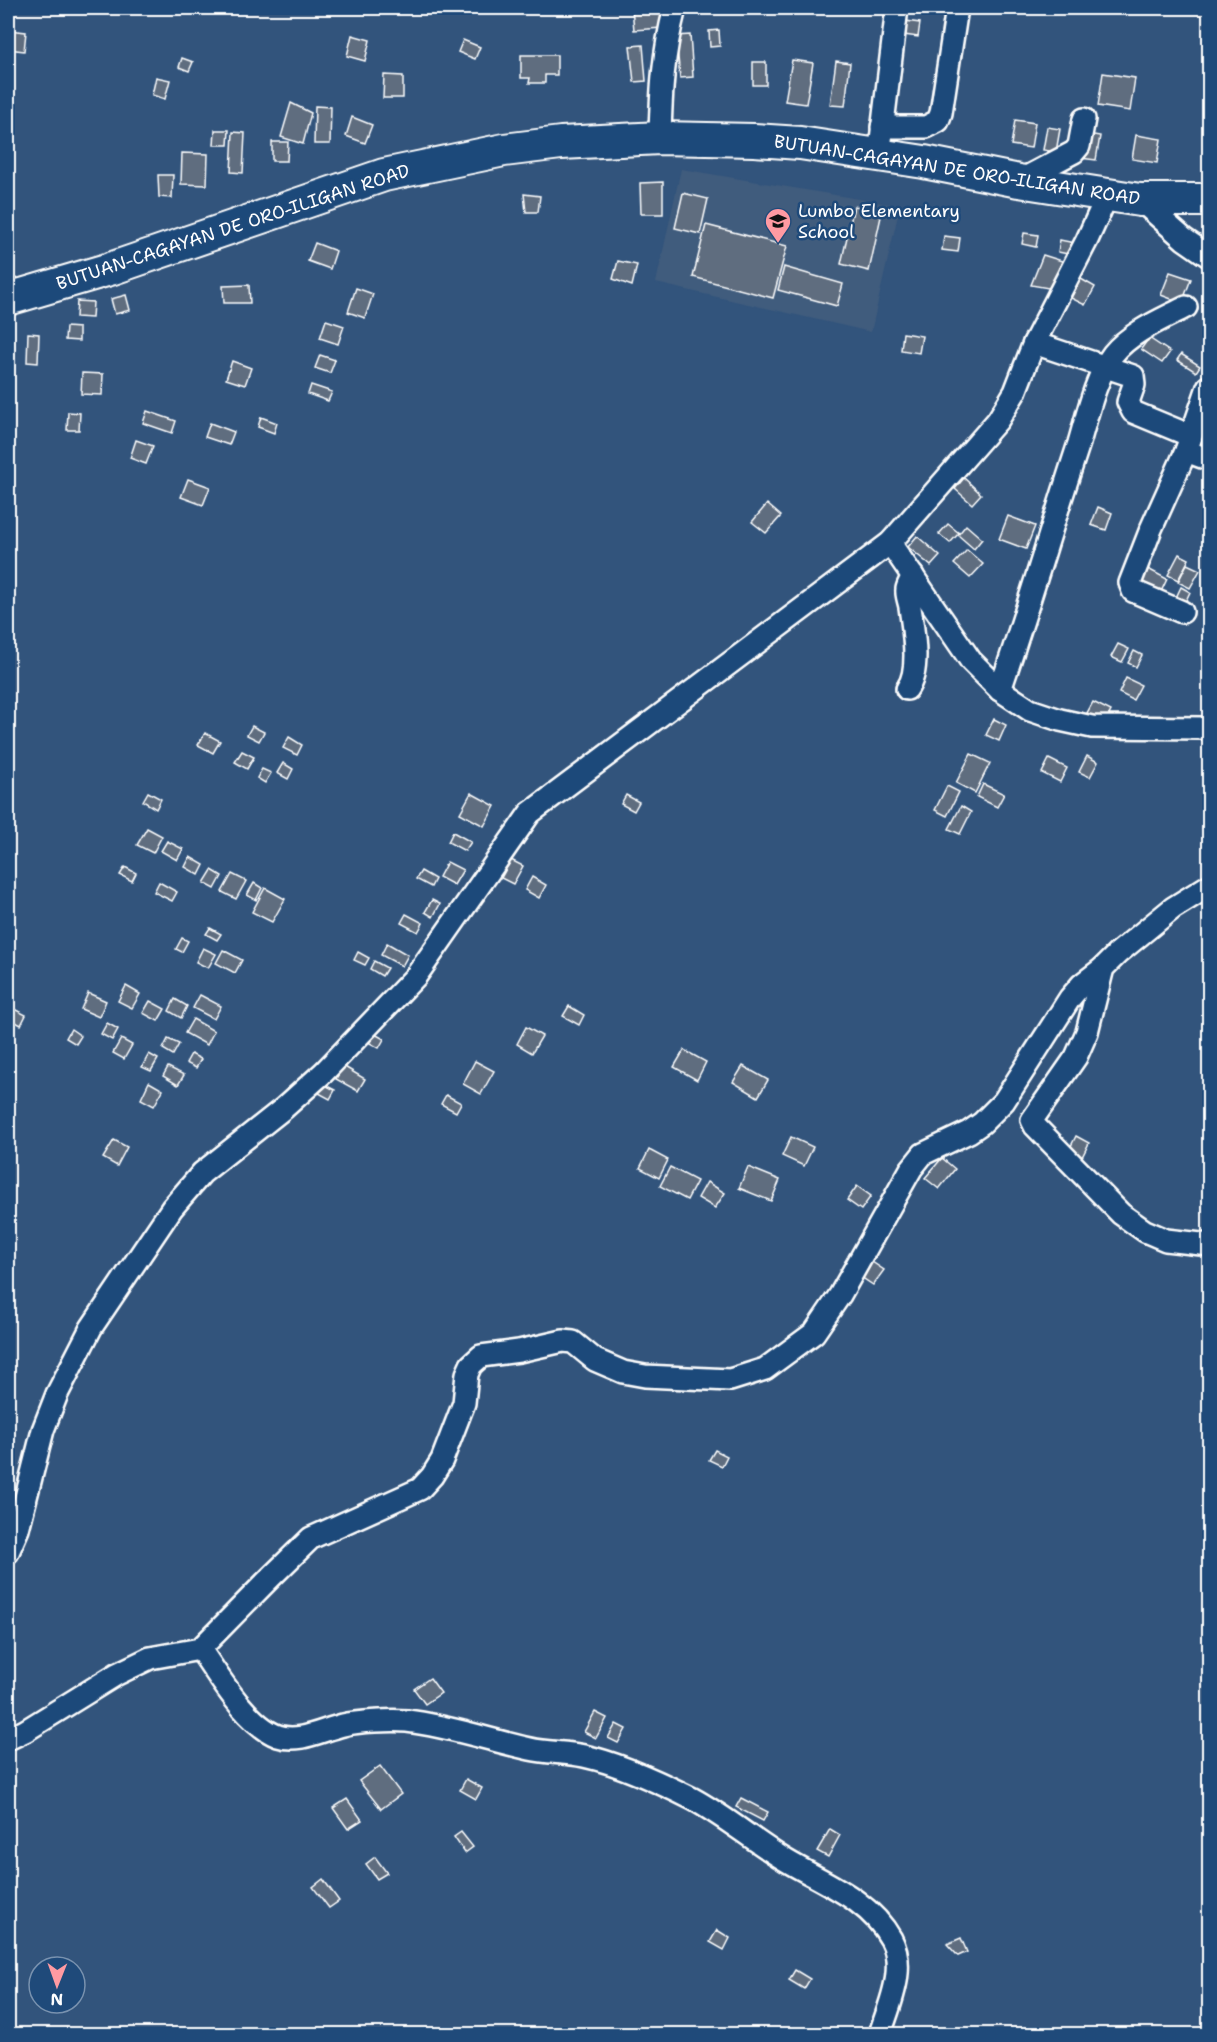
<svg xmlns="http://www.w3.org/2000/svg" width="1217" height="2042" viewBox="0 0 1217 2042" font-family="'Shantell Sans',sans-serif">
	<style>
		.built { fill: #405c7d }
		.building { fill: #5f6d7f; stroke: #fff; stroke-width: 1.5 }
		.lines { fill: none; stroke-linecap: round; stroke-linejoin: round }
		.minor-casing { stroke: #fff; stroke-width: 26 }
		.highway-casing { stroke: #fff; stroke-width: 36 }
		.minor { stroke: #1f4a7a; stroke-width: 21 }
		.highway { stroke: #1f4a7a; stroke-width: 32 }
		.labels { text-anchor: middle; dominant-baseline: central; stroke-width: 5; stroke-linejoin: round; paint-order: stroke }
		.street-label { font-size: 18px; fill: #fff; stroke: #1f4a7a }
		.poi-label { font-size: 18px; fill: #fff; stroke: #1f4a7a; text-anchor: start }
	</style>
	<rect width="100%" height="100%" fill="#32547c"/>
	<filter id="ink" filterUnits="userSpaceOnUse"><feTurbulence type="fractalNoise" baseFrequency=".0167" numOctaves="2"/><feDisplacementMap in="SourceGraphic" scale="12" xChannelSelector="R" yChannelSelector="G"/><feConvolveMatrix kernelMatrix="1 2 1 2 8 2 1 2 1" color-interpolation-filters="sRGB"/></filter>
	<g filter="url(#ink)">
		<path class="built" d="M681,169l219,37 -29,126 -215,-49z"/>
		<g class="building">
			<path d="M632,8h28l2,20 -28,2z"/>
			<path d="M898,20l22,3 -2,14 -21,-3z"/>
			<path d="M8,30l18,2 -2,19 -16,-2z"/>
			<path d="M719,30l1,16 -10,1 -1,-16z"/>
			<path d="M352,35l18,5 -5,21 -18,-5z"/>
			<path d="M690,35l3,42 -13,1 -4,-42z"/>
			<path d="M463,40l17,7 -5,12 -17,-7z"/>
			<path d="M643,45l3,36 -12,1 -4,-36z"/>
			<path d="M521,55h36v20h-12v8h-16l1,-5h-9z"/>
			<path d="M182,58l11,4 -4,9 -10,-4z"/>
			<path d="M792,60l21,3 -7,41 -21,-3z"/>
			<path d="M836,61l14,2 -5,43 -15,-1z"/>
			<rect x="753" y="62" width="13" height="23"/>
			<path d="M1103,73l32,5 -5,33 -32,-5z"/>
			<path d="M384,75l19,1v22h-20z"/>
			<path d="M156,77l14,3 -5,19 -13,-4z"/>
			<path d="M291,103l20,10 -8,31 -22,-7z"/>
			<path d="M315,106l16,1 -1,37h-16z"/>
			<path d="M352,117l20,8 -7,18 -19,-7z"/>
			<path d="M1015,120l20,3 -4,25 -20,-3z"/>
			<path d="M1047,127l13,2 -4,23 -13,-2z"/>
			<path d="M215,130h14l-1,15h-14z"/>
			<path d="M233,132l12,1 -2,40 -12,-1z"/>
			<path d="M1076,132l24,4 -4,24 -24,-3z"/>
			<path d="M1136,135l25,4 -4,24 -25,-4z"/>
			<path d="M272,142h16l-1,19h-15z"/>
			<path d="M182,153l26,1 -1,31 -26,-1z"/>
			<path d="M158,175h15l-1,23 -13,-1z"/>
			<path d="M663,182v32h-22l-1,-31z"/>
			<path d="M683,193l25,6 -8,35 -25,-6z"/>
			<path d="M524,194l16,2 -2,16h-12z"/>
			<path d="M854,206l28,6 -13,59 -28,-7z"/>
			<path d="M706,225l81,21 -14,52 -80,-21z"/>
			<path d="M1024,233l14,2 -2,12 -14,-3z"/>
			<path d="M944,236l16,2 -2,14 -16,-2z"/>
			<path d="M1060,240l15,3 -2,12 -15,-3z"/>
			<path d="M315,243l21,8 -6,18 -22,-8z"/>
			<path d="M1043,255l19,6 -8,28 -23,-4z"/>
			<path d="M618,261l19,4 -5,21 -19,-7z"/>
			<path d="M784,267l59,17 -6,22 -59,-16z"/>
			<path d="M1170,272l21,7 -9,24 -21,-8z"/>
			<path d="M1081,279l14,8 -10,18 -14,-7z"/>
			<path d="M249,285l1,18h-26l-1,-17z"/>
			<path d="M356,288l17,6 -8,24 -17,-6z"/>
			<path d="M126,295l4,15 -15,4 -4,-15z"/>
			<path d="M77,301l16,1 -1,16 -16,-1z"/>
			<path d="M326,320l18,6 -6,18 -18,-6z"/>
			<path d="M66,327l13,1v13l-14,-1z"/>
			<path d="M28,333l11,1 -1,29 -11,-1z"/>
			<path d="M903,333l19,3 -3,17 -18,-3z"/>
			<path d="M1149,338l21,14 -8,11 -21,-14z"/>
			<path d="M1181,354l19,12 -4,6 -19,-12z"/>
			<path d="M320,355l15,5 -5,13 -15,-5z"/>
			<path d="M232,361l19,7 -6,17 -19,-6z"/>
			<path d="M82,373l21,1 -1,21 -21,-1z"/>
			<path d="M311,385l21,7 -4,9 -20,-7z"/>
			<path d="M147,411l29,10 -4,12 -29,-10z"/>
			<path d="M68,412l12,1 -1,17h-12z"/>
			<path d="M261,417l16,6 -3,10 -16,-6z"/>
			<path d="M210,423l24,9 -5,13 -24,-8z"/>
			<path d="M136,440l17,6 -7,18 -16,-6z"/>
			<path d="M964,478l17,16 -9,10 -17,-15z"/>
			<path d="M188,479l22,8 -7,18 -22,-8z"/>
			<path d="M767,504l14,12 -15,17 -14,-11z"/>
			<path d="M1098,507l14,6 -6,17 -15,-5z"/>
			<path d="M1008,516l27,10 -9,23 -27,-10z"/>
			<path d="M948,524l11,9 -9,10 -11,-9z"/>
			<path d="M966,525l16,14 -8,10 -16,-14z"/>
			<path d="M917,536l23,20 -9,10 -23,-19z"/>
			<path d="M967,550l16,14 -13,14 -16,-14z"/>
			<path d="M1179,554l10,5 -11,21 -10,-5z"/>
			<path d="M1187,564l13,6 -10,18 -12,-6z"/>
			<path d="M1148,569l19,10 -8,17 -20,-10z"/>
			<path d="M1181,587l9,5 -9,19 -9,-5z"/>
			<path d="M1118,644l11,5 -7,13 -11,-5z"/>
			<path d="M1134,651l8,4 -6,12 -8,-4z"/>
			<path d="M1126,678l15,7 -8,15 -14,-7z"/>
			<path d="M1093,702l18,9 -6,11 -18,-9z"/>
			<path d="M994,719l12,6 -7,16 -13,-6z"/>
			<path d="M252,726l12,6 -5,9 -12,-6z"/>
			<path d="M205,733l15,8 -7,12 -15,-8z"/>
			<path d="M289,737l13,8 -5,10 -14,-7z"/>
			<path d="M242,751l12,6 -7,12 -12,-7z"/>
			<path d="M971,754l19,9 -15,30 -19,-10z"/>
			<path d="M1087,756l11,6 -8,15 -11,-5z"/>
			<path d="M1049,759l18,9 -7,14 -18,-9z"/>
			<path d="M283,763l10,6 -5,10 -11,-6z"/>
			<path d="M262,769l9,4 -6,10 -8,-5z"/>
			<path d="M983,784l21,10 -7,13 -20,-10z"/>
			<path d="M947,786l12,6 -12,24 -12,-6z"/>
			<path d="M148,792l13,7 -5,10 -13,-8z"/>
			<path d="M471,793l24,13 -11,20 -24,-13z"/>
			<path d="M626,795l13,7 -5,9 -13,-7z"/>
			<path d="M961,806l10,6 -11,22 -11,-5z"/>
			<path d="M147,828l15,8 -9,17 -16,-8z"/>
			<path d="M453,832l18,10 -6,9 -17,-9z"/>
			<path d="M167,841l16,8 -6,11 -16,-9z"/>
			<path d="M190,857l14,8 -5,10 -14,-8z"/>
			<path d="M511,860l12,6 -10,18 -12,-6z"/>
			<path d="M447,862l16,8 -9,15 -15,-8z"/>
			<path d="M125,867l11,6 -4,8 -12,-6z"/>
			<path d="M212,870l10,6 -7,13 -11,-6z"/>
			<path d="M421,871l14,8 -4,8 -15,-8z"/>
			<path d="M232,874l14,7 -10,18 -14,-7z"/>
			<path d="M532,877l14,8 -7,13 -14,-8z"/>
			<path d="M159,882l18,10 -5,9 -18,-9z"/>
			<path d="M254,883l8,5 -6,12 -9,-5z"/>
			<path d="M265,888l20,11 -13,23 -20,-10z"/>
			<path d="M432,900l8,4 -7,13 -8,-5z"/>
			<path d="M406,914l17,9 -5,9 -17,-9z"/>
			<path d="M210,928l11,6 -4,6 -11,-6z"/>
			<path d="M182,938l6,3 -6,11 -6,-3z"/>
			<path d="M387,943l21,12 -6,11 -21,-11z"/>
			<path d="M203,948l13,6 -8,14 -12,-6z"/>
			<path d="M223,950l19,10 -7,13 -19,-10z"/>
			<path d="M358,952l11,6 -4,7 -11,-5z"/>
			<path d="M374,961l13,7 -5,8 -12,-7z"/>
			<path d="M126,986l14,8 -8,14 -14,-7z"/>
			<path d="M88,993l18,8 -7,16 -18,-8z"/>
			<path d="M200,995l21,11 -7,13 -21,-11z"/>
			<path d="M175,999l12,7 -6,12 -12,-7z"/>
			<path d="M150,1001l15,8 -7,12 -15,-8z"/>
			<path d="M8,1006l18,9 -5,10 -13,-7z"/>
			<path d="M569,1006l15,9 -5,10 -16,-9z"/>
			<path d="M193,1019l21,12 -7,14 -22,-12z"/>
			<path d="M107,1023l11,6 -6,11 -11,-6z"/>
			<path d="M526,1027l16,9 -10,17 -15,-9z"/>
			<path d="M71,1029l10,7 -5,8 -10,-6z"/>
			<path d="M373,1033l11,6 -5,9 -11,-6z"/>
			<path d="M121,1039l11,6 -8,14 -11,-6z"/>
			<path d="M168,1039l11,5 -6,11 -10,-6z"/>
			<path d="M684,1050l22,12 -9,18 -23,-13z"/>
			<path d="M149,1054l9,5 -7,12 -9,-4z"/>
			<path d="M191,1054l10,5 -5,9 -10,-5z"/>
			<path d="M475,1061l19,10 -13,23 -18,-10z"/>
			<path d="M343,1066l22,13 -7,12 -22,-12z"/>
			<path d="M743,1066l25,14 -10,17 -25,-15z"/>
			<path d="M168,1067l16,8 -6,10 -15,-9z"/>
			<path d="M149,1082l14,8 -9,16 -13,-7z"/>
			<path d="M321,1083l14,7 -5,9 -13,-7z"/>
			<path d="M446,1095l15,8 -5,9 -15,-8z"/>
			<path d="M1076,1136l13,7 -8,16 -13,-7z"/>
			<path d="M791,1137l22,10 -9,19 -22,-10z"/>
			<path d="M114,1140l13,7 -10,19 -14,-8z"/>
			<path d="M649,1150l19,10 -9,18 -19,-10z"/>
			<path d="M942,1158l13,11 -16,20 -14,-11z"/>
			<path d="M670,1167l27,14 -10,19 -27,-14z"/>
			<path d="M748,1167l32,13 -9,21 -32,-13z"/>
			<path d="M707,1182l18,11 -10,15 -17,-10z"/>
			<path d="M857,1186l14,10 -10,14 -14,-10z"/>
			<path d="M866,1258l18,12 -11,15 -18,-12z"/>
			<path d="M715,1450l12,6 -5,10 -13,-6z"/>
			<path d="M430,1678l11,15 -16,11 -11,-15z"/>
			<path d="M595,1712l12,6 -11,20 -12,-6z"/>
			<path d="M616,1724l10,5 -8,14 -10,-5z"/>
			<path d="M380,1766l21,28 -20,15 -22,-28z"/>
			<path d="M466,1779l16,9 -6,11 -16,-9z"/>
			<path d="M741,1798l27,14 -5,9 -27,-14z"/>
			<path d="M347,1799l15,21 -14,9 -15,-21z"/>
			<path d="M830,1829l10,6 -12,22 -11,-6z"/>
			<path d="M461,1832l12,15 -8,6 -11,-16z"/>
			<path d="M375,1857l12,16 -10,6 -11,-15z"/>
			<path d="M323,1879l16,22 -10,7 -16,-21z"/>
			<path d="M717,1930l13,8 -6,12 -14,-8z"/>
			<path d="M961,1938l6,14 -9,4 -11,-12z"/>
			<path d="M795,1970l15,9 -6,10 -15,-9z"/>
		</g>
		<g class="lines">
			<g class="minor-casing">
				<g id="minor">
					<path d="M882,127h44l12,-6 3,-8 16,-105"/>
					<path d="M660,138c1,-47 3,-84 15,-130"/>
					<path d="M881,140l16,-132"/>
					<path d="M1019,181l55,-29 5,-6 5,-27"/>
					<path d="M1140,200l44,39 26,18"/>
					<path d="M1034,343l99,33 1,9 -6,17 5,10 58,24"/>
					<path d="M1186,451l24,9"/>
					<path d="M890,543l81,118 29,29 30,20 30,10 32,7 112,1 6,3"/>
					<path d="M1182,612l-49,-21 -3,-8 21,-54 35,-78 22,-64"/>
					<path d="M907,689c14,-19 6,-59 3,-82 -1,-6 -4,-12 -3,-18 1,-5 4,-9 6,-13"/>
					<path d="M1000,690c28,-82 52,-165 79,-247 8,-27 17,-67 34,-89 18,-22 48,-34 73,-47"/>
					<path d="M1210,885l-37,23 -55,45 -15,15 -16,64 -11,25 -44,63 3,6 86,88 24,17 21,9 44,5"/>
					<path d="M8,1552l10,-23 25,-99 14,-36 34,-66 81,-120 30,-35 82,-65 40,-36 92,-96 114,-163 360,-270 108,-123 17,-28 19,-49 53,-103 20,-44"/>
					<path d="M200,1649l70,-71 41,-40 109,-49 12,-13 10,-16 22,-57 3,-29 4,-9 10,-9 38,-5 44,-10 10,1 22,18 28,12 22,4 85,4 35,-11 49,-36 26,-38 71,-126 12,-15 46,-22 13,-9 22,-22 66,-103 12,-14 21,-16"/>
					<path d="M8,1739l17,-8 92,-57 33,-16 50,-9c18,26 47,76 78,87 22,7 44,-6 65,-11 15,-4 49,-5 64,-4 42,5 82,19 123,28 17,4 36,3 54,7 34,7 77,27 109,43 33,18 62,43 94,62 37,22 82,38 104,78 16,30 -2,66 -11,95"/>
				</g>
			</g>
			<g class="highway-casing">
				<path id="highway" d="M8,299l102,-30 274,-94 120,-25 57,-7 99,-5 94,2 46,3 124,19 95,19 121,19h70"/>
			</g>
			<use href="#minor" class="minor"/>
			<use href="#highway" class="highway"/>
		</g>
	</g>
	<defs>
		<g id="school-pin" transform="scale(1.35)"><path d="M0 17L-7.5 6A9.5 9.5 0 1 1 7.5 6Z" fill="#ff9aa2" stroke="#1f4a7a"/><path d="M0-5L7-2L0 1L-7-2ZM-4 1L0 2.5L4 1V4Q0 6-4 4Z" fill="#111"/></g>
	</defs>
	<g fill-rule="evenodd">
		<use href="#school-pin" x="778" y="221"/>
	</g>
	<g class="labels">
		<g class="street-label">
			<text transform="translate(957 170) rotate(9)">BUTUAN-CAGAYAN DE ORO-ILIGAN ROAD</text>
			<text transform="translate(233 227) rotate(-18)">BUTUAN-CAGAYAN DE ORO-ILIGAN ROAD</text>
		</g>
		<g class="poi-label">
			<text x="798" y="211">Lumbo Elementary<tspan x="798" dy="21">School</tspan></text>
		</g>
	</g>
	<rect width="1217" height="2042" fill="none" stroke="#1f4a7a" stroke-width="30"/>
	<rect x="15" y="15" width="1187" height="2012" fill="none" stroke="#fff" stroke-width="2" filter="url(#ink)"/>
	<g transform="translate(57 1985) rotate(181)"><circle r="28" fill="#1f4a7a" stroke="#7992af" stroke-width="1.5"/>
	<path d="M0-4.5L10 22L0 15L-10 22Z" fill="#ff9aa2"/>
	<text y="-9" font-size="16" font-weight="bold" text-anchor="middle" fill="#ffffff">N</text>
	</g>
</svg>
